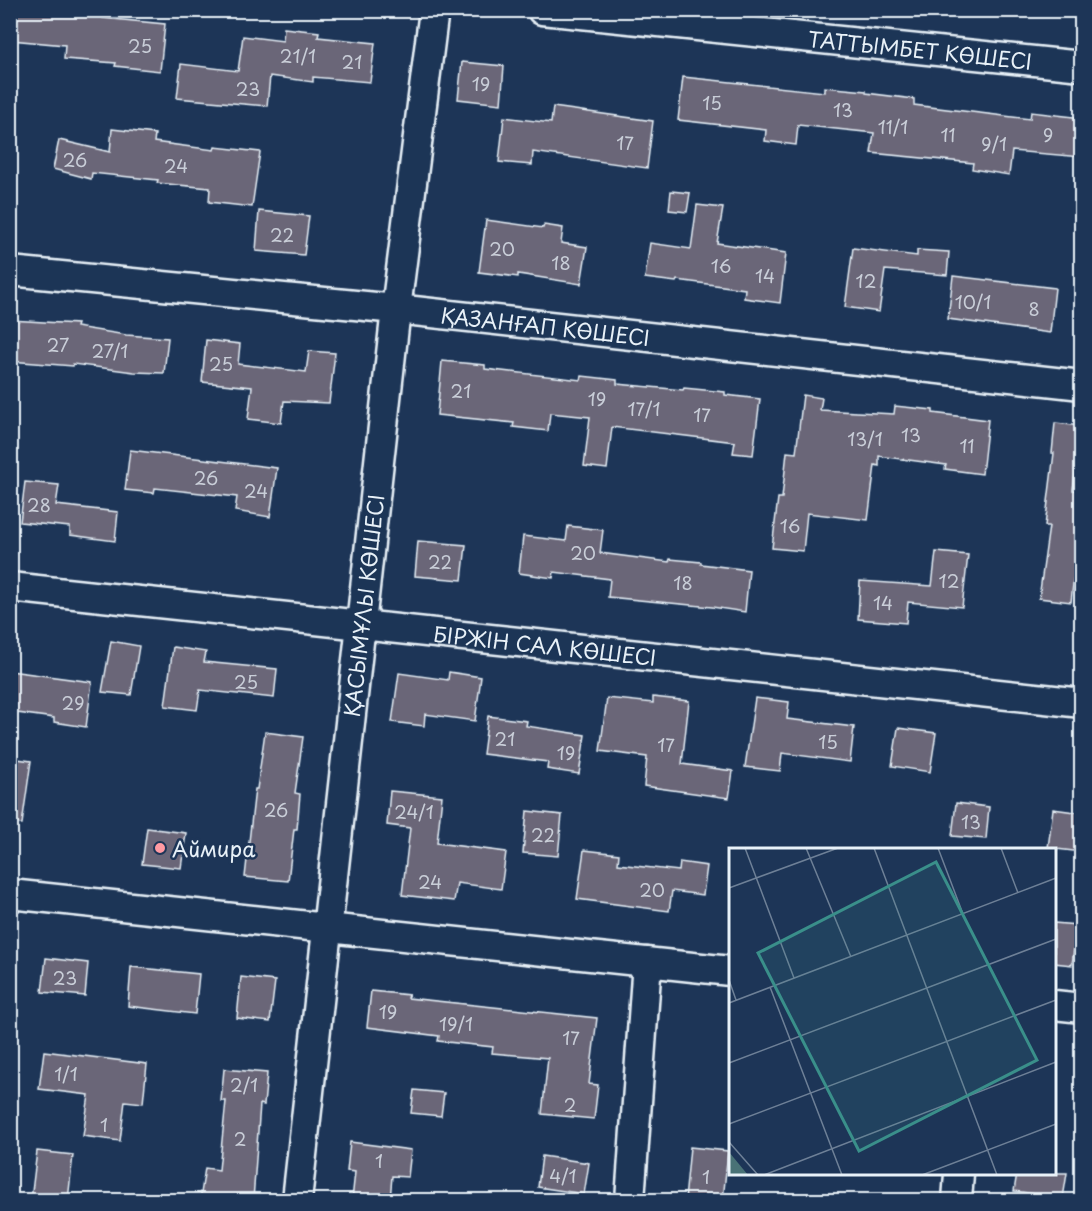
<svg xmlns="http://www.w3.org/2000/svg" width="1092" height="1211" viewBox="0 0 1092 1211" font-family="'Playpen Sans',sans-serif">
	<style>
		.building { fill: #6b6678; stroke: #e8f1f8; stroke-width: 1.5 }
		.lines { fill: none; stroke-linecap: round; stroke-linejoin: round }
		.minor-casing { stroke: #e8f1f8; stroke-width: 33 }
		.minor { stroke: #1d3557; stroke-width: 28 }
		.poi-dot { fill: #ff9aa2; stroke: #1d3557; stroke-width: 2 }
		.labels { text-anchor: middle; dominant-baseline: central; stroke-width: 5; stroke-linejoin: round; paint-order: stroke }
		.number-label { font-size: 18px; fill: #c9ced8 }
		.street-label { font-size: 21px; fill: #e8f1f8; stroke: #1d3557 }
		.poi-label { font-size: 21px; fill: #e8f1f8; stroke: #1d3557; text-anchor: start }
		.inset-road { fill: none; stroke: #6e8097; stroke-width: 1.5 }
		.view { fill: #3a8f8a; fill-opacity: 0.15; stroke: #3a8f8a; stroke-width: 3 }
		.inset-edge { fill: none; stroke: #e8f1f8; stroke-width: 3 }
	</style>
	<rect width="100%" height="100%" fill="#1d3557"/>
	<filter id="ink" filterUnits="userSpaceOnUse"><feTurbulence type="fractalNoise" baseFrequency=".0167" numOctaves="2"/><feDisplacementMap in="SourceGraphic" scale="12" xChannelSelector="R" yChannelSelector="G"/><feConvolveMatrix kernelMatrix="1 2 1 2 8 2 1 2 1" color-interpolation-filters="sRGB"/></filter>
	<g filter="url(#ink)">
		<g class="building">
			<path d="M15,10h89l-1,8 62,6 -5,47 -45,-5 1,-3 -52,-4 1,-14 -54,-5z"/>
			<path d="M284,28l35,4 -1,5 57,6 -5,39 -57,-5v5l-43,-6 -3,30 -90,-8 4,-34 57,7 5,-35 40,5z"/>
			<path d="M462,62l42,4 -3,38 -43,-5z"/>
			<path d="M683,77l141,15v-5l42,4v2l48,6v6l116,14 1,-7 51,6v39l-70,-6 -3,24 -37,-6 1,-6 -102,-10 3,-20 -76,-8 -2,20 -31,-4 1,-11 -88,-10z"/>
			<path d="M553,107l100,14 -6,47 -114,-16 -1,13 -33,-3 5,-45 47,6z"/>
			<path d="M112,129l43,5 -1,8 60,8 1,-3 45,5 -8,55 -43,-5 1,-14 -53,-5 1,-3 -66,-7 -1,6 -38,-10 6,-29 51,12z"/>
			<path d="M671,191l19,2 -3,19 -18,-2z"/>
			<path d="M697,205l26,3 -6,35 69,10 -6,50 -36,-5 1,-9 -68,-9 -1,2 -31,-4 5,-35 41,6z"/>
			<path d="M259,211l50,5 -5,39 -48,-4z"/>
			<path d="M486,220l57,8 1,-3 19,3 -2,15 26,4 -6,37 -63,-10v3l-39,-5z"/>
			<path d="M853,248l64,8v-6l32,2 -2,23 -62,-5 -6,42 -34,-5z"/>
			<path d="M953,276l102,12 -5,45 -102,-14z"/>
			<path d="M10,320l67,4 -1,3 50,8 42,3 -4,35 -30,-1 -61,-8v2l-63,-5z"/>
			<path d="M206,340l34,4 -2,20 68,8 3,-21 26,2 -6,50 -45,-2 -3,22 -33,-4 4,-32 -50,-5z"/>
			<path d="M442,361l43,4v4l96,11 1,-4 35,4v4l66,6 1,-2 41,4v3l35,4 -7,56 -20,-2 2,-11 -123,-15 -5,42 -23,-3 6,-49 -40,-4 -2,18 -35,-4 1,-4 -77,-8z"/>
			<path d="M803,395l19,3 -2,12 74,4 1,-8 38,4v3l55,7 -6,54 -37,-5 1,-4 -67,-9v10l-4,-1 -7,55 -61,-7 -4,38 -31,-3 6,-50h4l5,-46 9,1z"/>
			<path d="M1055,423l26,3 -8,64 9,1v12l-11,99 -32,-4 10,-72h-4l9,-73h-2z"/>
			<path d="M130,450l147,18 -7,49 -35,-6 2,-14 -82,-9 -1,5 -29,-3z"/>
			<path d="M25,482l34,3 -3,20 62,7 -3,29 -45,-6v-8l-50,-5z"/>
			<path d="M568,526l35,4 -3,23 69,9 1,-3 31,3v2l48,6 -4,42 -33,-5 -104,-10 2,-18 -56,-7 -1,6 -34,-5 4,-37 43,5z"/>
			<path d="M418,541l48,4 -4,35 -47,-4z"/>
			<path d="M936,552l32,3 -6,52 -54,-5 -2,21 -48,-4 2,-38 72,5z"/>
			<path d="M111,641l28,5 -8,49 -29,-3z"/>
			<path d="M173,647l33,5 -2,10 73,7 -3,29 -74,-8 -3,20 -32,-4z"/>
			<path d="M10,671l82,11 -6,45 -32,-5v-4l-44,-6z"/>
			<path d="M449,672l32,5 -6,44 -50,-7 -1,12 -32,-4 7,-49 49,7z"/>
			<path d="M653,697l36,4 -7,63 51,7 -4,27 -85,-12 3,-29 -47,-6 7,-53 46,5z"/>
			<path d="M755,698l34,4 -2,17 67,8 -4,35 -68,-9 -2,18 -35,-4z"/>
			<path d="M488,716l39,5 -1,5 59,9 -6,39 -32,-5 1,-7 -65,-8z"/>
			<path d="M898,728l38,5 -6,39 -38,-6z"/>
			<path d="M265,732l38,5 -8,56 5,1 -3,35h-3l-6,52 -43,-4 10,-88h2z"/>
			<path d="M10,758l21,3 -9,63 -12,-1z"/>
			<path d="M390,791l52,5 -5,47 69,9 -5,37 -44,-6 -3,18 -52,-6 8,-67 -23,-3z"/>
			<path d="M956,803l33,4 -3,32 -34,-3z"/>
			<path d="M1053,809l29,4v39l-34,-4z"/>
			<path d="M527,811l35,4 -4,41 -35,-3z"/>
			<path d="M147,828l39,5 -5,35 -39,-4z"/>
			<path d="M584,850l35,4 -1,10 61,7 1,-9 27,4 -4,29 -31,-4 -3,20 -92,-12z"/>
			<path d="M1054,923l23,2 -5,40 -18,-2z"/>
			<path d="M46,958l42,5 -3,33 -43,-4z"/>
			<path d="M131,967l68,7 -4,40 -67,-8z"/>
			<path d="M241,977l34,4 -5,41 -33,-4z"/>
			<path d="M371,991l38,4 -1,3 189,20 -8,66 9,1 -4,34 -52,-5 6,-56 -56,-5 1,-6 -55,-6 1,-5 -72,-9z"/>
			<path d="M44,1051l103,13 -4,39 -18,-2 -5,40 -37,-5 6,-41 -50,-6z"/>
			<path d="M224,1069l43,4 -3,32 -4,-1 -7,96h-53l5,-32 14,2 7,-69h-5z"/>
			<path d="M414,1090l30,3 -3,23 -30,-3z"/>
			<path d="M350,1142l61,8 -3,27 -16,-1 -2,24h-38l3,-28 -8,-1z"/>
			<path d="M690,1147l38,4 -5,49h-38z"/>
			<path d="M37,1151l36,4 -5,45h-37z"/>
			<path d="M542,1156l47,7 -5,31 -46,-7z"/>
			<path d="M1017,1173h50l-4,25 -49,-7z"/>
		</g>
		<g class="lines">
			<g class="minor-casing">
				<g id="minor">
					<path id="s1" d="M542,10l540,56"/>
					<path id="s2" d="M10,271l386,38 686,76"/>
					<path id="s3" d="M10,587l1072,116"/>
					<path d="M10,894l720,77"/>
					<path d="M1054,1005l28,3"/>
					<path id="s4" d="M297,1200l99,-891 38,-299"/>
					<path d="M630,1200l17,-238"/>
					<path d="M957,1200l2,-26"/>
				</g>
			</g>
			<use href="#minor" class="minor"/>
		</g>
	</g>
	<circle class="poi-dot" cx="160" cy="848" r="6"/>
	<g class="labels">
		<g class="number-label">
			<text x="140" y="45">25</text>
			<text x="298" y="55">21/1</text>
			<text x="352" y="61">21</text>
			<text x="481" y="83">19</text>
			<text x="248" y="88">23</text>
			<text x="712" y="102">15</text>
			<text x="843" y="109">13</text>
			<text x="893" y="126">11/1</text>
			<text x="948" y="134">11</text>
			<text x="1048" y="134">9</text>
			<text x="625" y="142">17</text>
			<text x="994" y="143">9/1</text>
			<text x="75" y="159">26</text>
			<text x="176" y="165">24</text>
			<text x="282" y="234">22</text>
			<text x="502" y="248">20</text>
			<text x="561" y="262">18</text>
			<text x="721" y="265">16</text>
			<text x="765" y="275">14</text>
			<text x="866" y="280">12</text>
			<text x="973" y="301">10/1</text>
			<text x="1034" y="308">8</text>
			<text x="58" y="344">27</text>
			<text x="110" y="350">27/1</text>
			<text x="221" y="363">25</text>
			<text x="461" y="390">21</text>
			<text x="597" y="398">19</text>
			<text x="644" y="408">17/1</text>
			<text x="702" y="414">17</text>
			<text x="911" y="434">13</text>
			<text x="865" y="438">13/1</text>
			<text x="967" y="445">11</text>
			<text x="206" y="477">26</text>
			<text x="256" y="490">24</text>
			<text x="39" y="504">28</text>
			<text x="790" y="525">16</text>
			<text x="583" y="552">20</text>
			<text x="440" y="561">22</text>
			<text x="949" y="580">12</text>
			<text x="683" y="582">18</text>
			<text x="883" y="602">14</text>
			<text x="246" y="681">25</text>
			<text x="73" y="702">29</text>
			<text x="505" y="738">21</text>
			<text x="828" y="741">15</text>
			<text x="666" y="744">17</text>
			<text x="566" y="752">19</text>
			<text x="276" y="809">26</text>
			<text x="414" y="811">24/1</text>
			<text x="971" y="821">13</text>
			<text x="543" y="834">22</text>
			<text x="430" y="881">24</text>
			<text x="652" y="889">20</text>
			<text x="65" y="977">23</text>
			<text x="388" y="1011">19</text>
			<text x="456" y="1023">19/1</text>
			<text x="571" y="1037">17</text>
			<text x="66" y="1073">1/1</text>
			<text x="244" y="1084">2/1</text>
			<text x="570" y="1104">2</text>
			<text x="104" y="1124">1</text>
			<text x="240" y="1138">2</text>
			<text x="379" y="1160">1</text>
			<text x="563" y="1175">4/1</text>
			<text x="706" y="1176">1</text>
		</g>
		<g class="street-label">
			<text stroke="none"><textPath href="#s1" startOffset="380">ТАТТЫМБЕТ КӨШЕСІ</textPath></text>
			<text stroke="none"><textPath href="#s2" startOffset="538">ҚАЗАНҒАП КӨШЕСІ</textPath></text>
			<text stroke="none"><textPath href="#s4" startOffset="598">ҚАСЫМҰЛЫ КӨШЕСІ</textPath></text>
			<text stroke="none"><textPath href="#s3" startOffset="538">БІРЖІН САЛ КӨШЕСІ</textPath></text>
		</g>
		<g class="poi-label">
			<text x="172" y="848">Аймира</text>
		</g>
	</g>
	<g transform="translate(729 848)">
		<rect width="327" height="327" fill="#1d3557"/>
		<path d="M0,304l19,23h-19z" fill="#497276"/>
		<path class="inset-road" d="M16,0l49,130M77,0l45,109M145,0l123,327M209,0l25,66M272,0l17,45M0,40l109,-40M0,132l7,20M41,139l72,188M0,155l327,-125M0,215l327,-124M0,276l327,-124M0,294l29,33M35,327l292,-113M193,327l134,-51"/>
		<path class="view" d="M207,14l101,198 -178,91 -101,-198z"/>
		<rect width="327" height="327" class="inset-edge"/>
	</g>
	<rect width="1092" height="1211" fill="none" stroke="#1d3557" stroke-width="36"/>
	<rect x="18" y="18" width="1056" height="1175" fill="none" stroke="#e8f1f8" stroke-width="2" filter="url(#ink)"/>
</svg>
